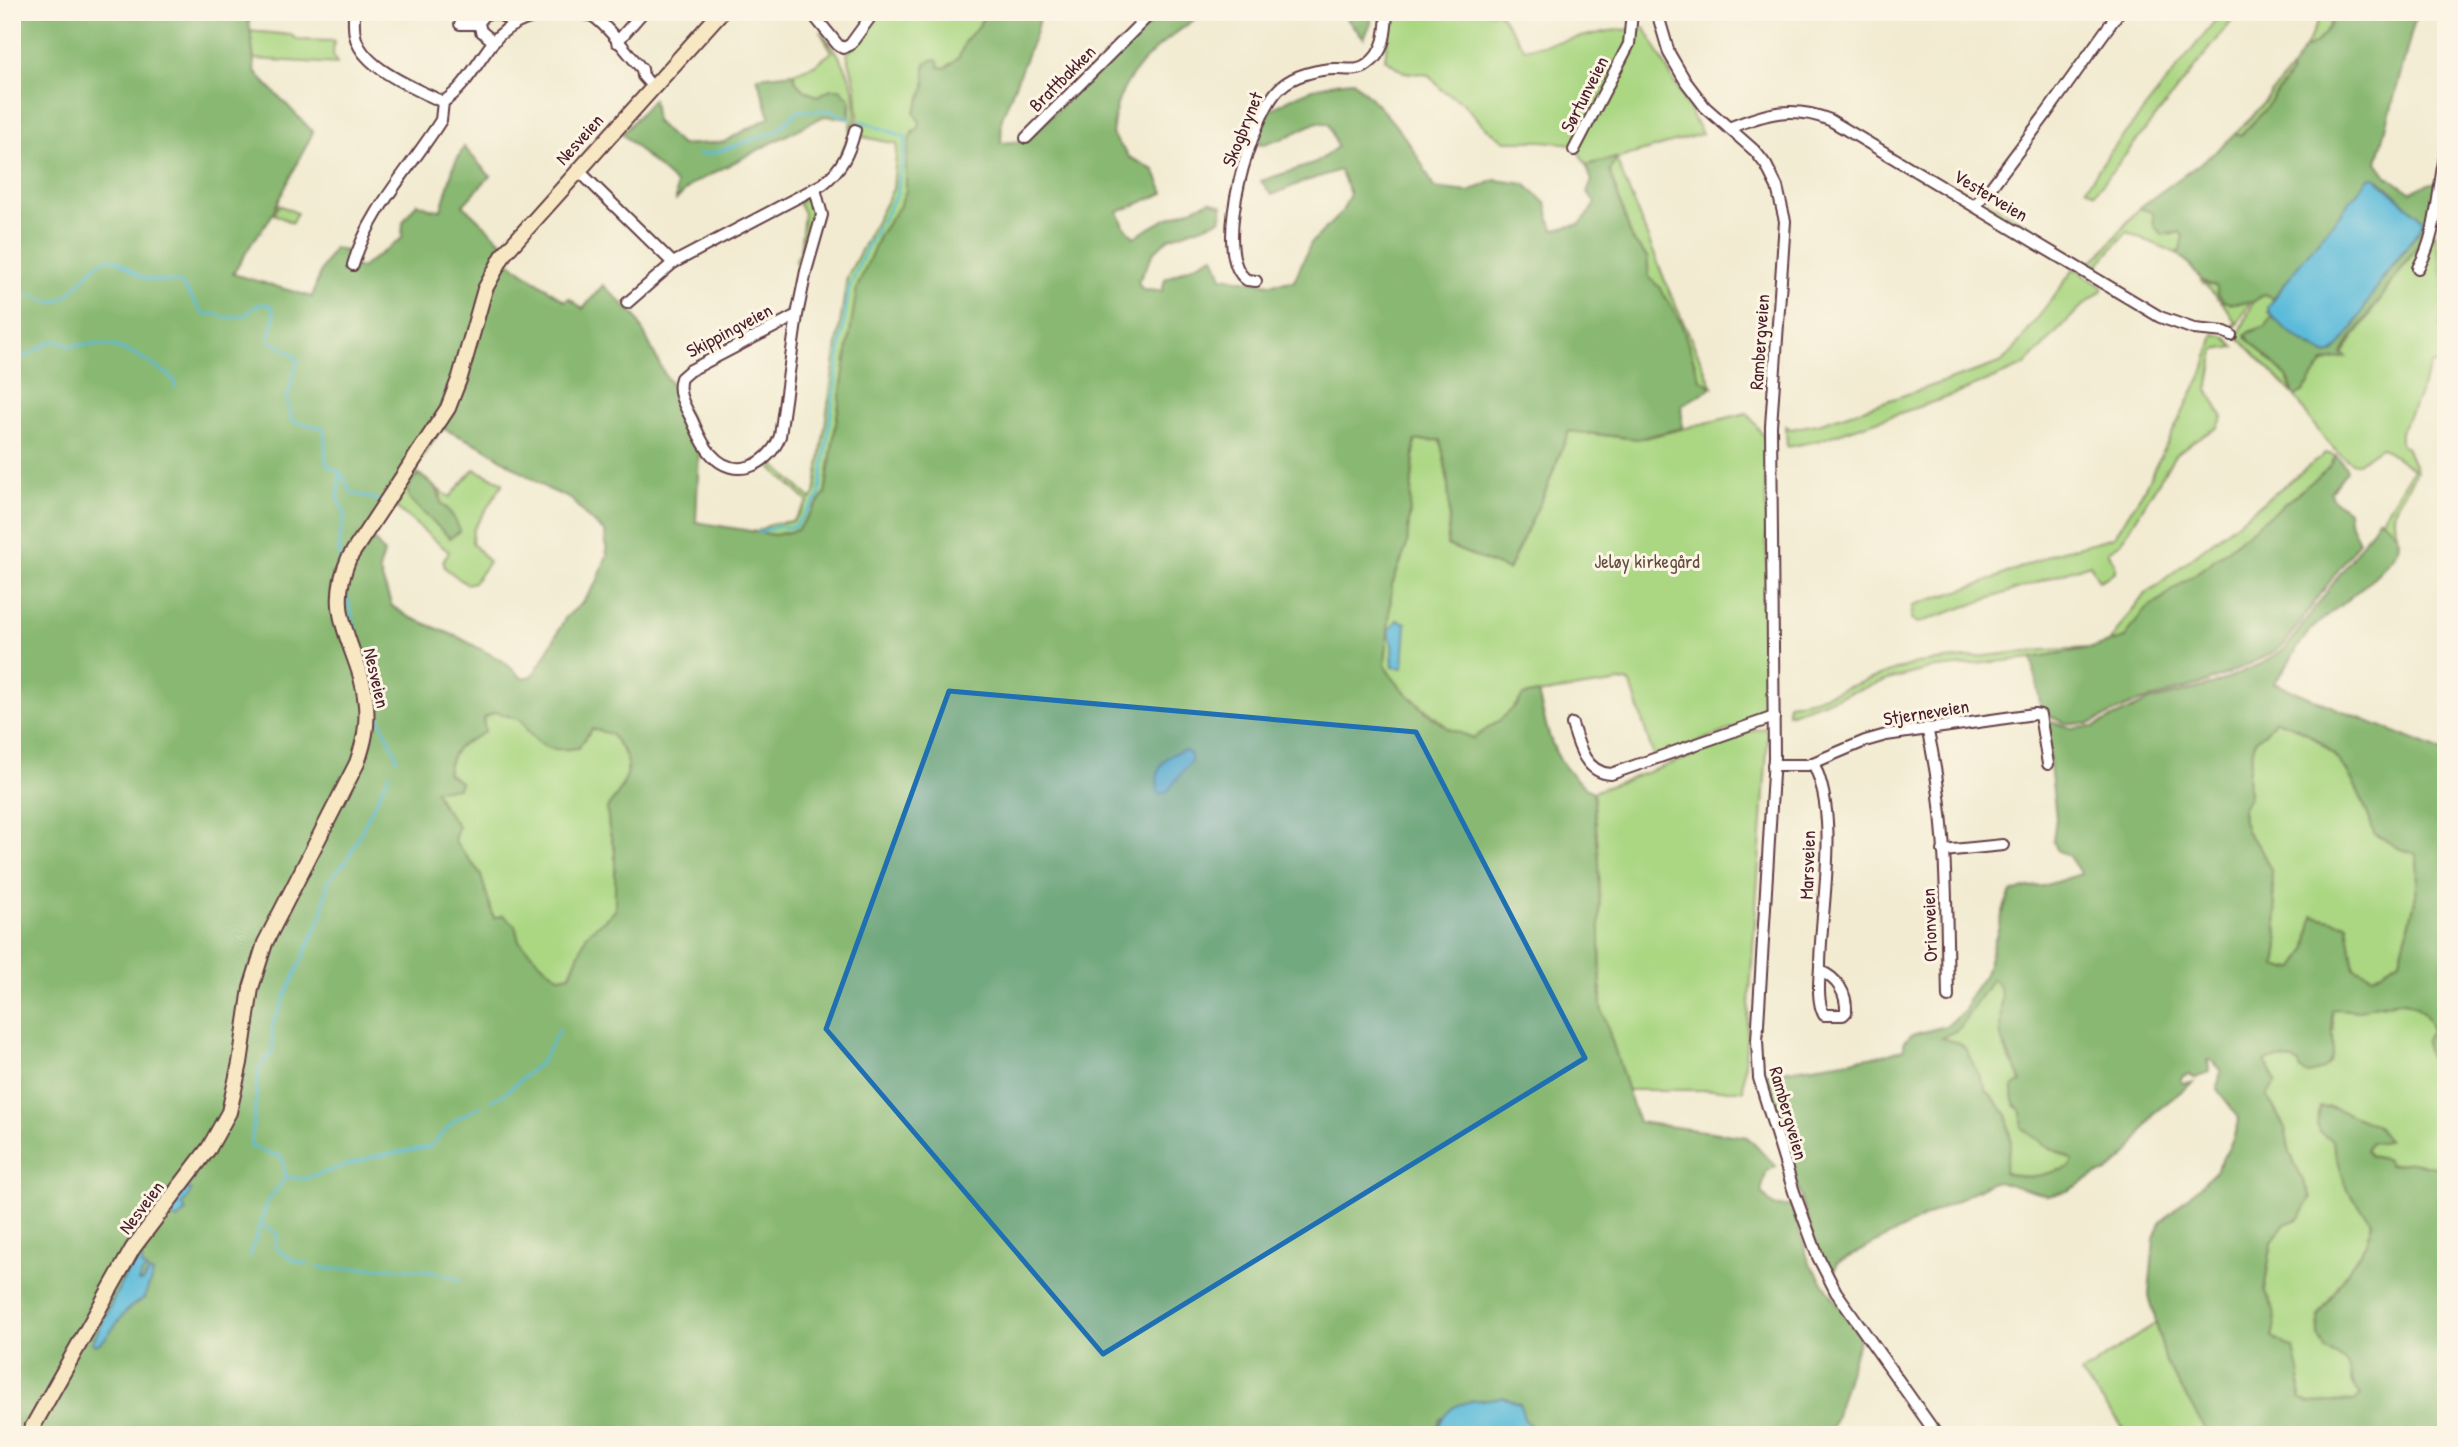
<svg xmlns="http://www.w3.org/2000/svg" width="2458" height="1447" viewBox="0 0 2458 1447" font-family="'Patrick Hand',sans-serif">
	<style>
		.green { fill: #abd783; stroke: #7a7b57; stroke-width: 2 }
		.forest { fill: #88b871; stroke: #696c4e; stroke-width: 2; fill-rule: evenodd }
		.water { fill: #5cbbda; stroke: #536d82; stroke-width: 2 }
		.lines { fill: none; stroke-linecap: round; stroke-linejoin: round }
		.stream { stroke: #5cbbda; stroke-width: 2.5 }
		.street-casing { stroke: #633e44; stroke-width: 14 }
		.secondary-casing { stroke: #633e44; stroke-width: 18 }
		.street { stroke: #fff; stroke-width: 10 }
		.secondary { stroke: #f7e8c3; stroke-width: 14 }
		.marked { fill: #1f6fb2; fill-opacity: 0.2; stroke: #1f6fb2; stroke-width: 5; stroke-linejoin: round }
		.labels { text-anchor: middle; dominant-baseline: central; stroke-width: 6; stroke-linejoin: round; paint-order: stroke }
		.street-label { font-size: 19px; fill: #4a1f2b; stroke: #fcf5e5 }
		.park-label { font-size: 19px; fill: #624d41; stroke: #fcf5e5 }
	</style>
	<rect width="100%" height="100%" fill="#fcf5e5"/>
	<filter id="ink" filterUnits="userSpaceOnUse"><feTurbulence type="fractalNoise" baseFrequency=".0143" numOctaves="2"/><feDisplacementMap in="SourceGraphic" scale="14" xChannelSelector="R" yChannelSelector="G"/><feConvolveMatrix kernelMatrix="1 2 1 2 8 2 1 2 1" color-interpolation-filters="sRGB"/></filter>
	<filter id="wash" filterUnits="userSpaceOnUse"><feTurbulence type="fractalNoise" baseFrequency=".00686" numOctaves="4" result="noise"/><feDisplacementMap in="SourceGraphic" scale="28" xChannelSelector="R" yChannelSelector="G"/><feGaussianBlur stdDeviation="1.57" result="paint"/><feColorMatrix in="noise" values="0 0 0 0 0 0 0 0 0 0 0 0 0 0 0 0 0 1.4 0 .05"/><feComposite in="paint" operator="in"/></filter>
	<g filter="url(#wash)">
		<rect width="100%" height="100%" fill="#f2ebd1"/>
		<g class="green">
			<path d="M878,12h107l-6,14 -13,14 -7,17 -13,11 -21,-4v24l-11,25 6,9 -1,6 -7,4 -6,59 -6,16 -20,27 -23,54 -32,206 -28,36 -22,5 -17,-2 1,-3 13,-6 21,-3 15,-19 -41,-38 3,-3 41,38 4,-5 32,-217 46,-88 4,-45 -38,-8 -12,28 11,-46 -2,-31 -9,-33z"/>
			<path d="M1391,12h108l25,37 85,-18 36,-3 57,106 -86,25 54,134 43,94 -13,-8c-13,-37 -23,-73 -51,-102l-2,-20 -15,-18 -22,-67 5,-14 -29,7 -12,-21 -32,-3h-37l-21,-15 -21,-23 -21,-13 -13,-15 -25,-3 -19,-13z"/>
			<path d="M2222,12h17l-144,181 -9,-5 22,-33z"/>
			<path d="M2323,12h12c-2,14 -17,34 -31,37z"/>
			<path d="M250,31l41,4 7,5 36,1 -1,13 4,10 -83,-5z"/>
			<path d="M820,31c24,27 44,62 32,100 -3,11 -11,23 -16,34l14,-31v-35l-19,-10 -13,7c-12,-4 -22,-9 -25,-23l23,-9 16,-12z"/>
			<path d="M2290,70l1,4 -30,40 -21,21 -5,-2 17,-16z"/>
			<path d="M807,199l8,4 3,10 -24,92 -2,5 -10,8 -2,-1 11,-10 9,-36 -5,-9 5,-10 4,-39 -6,-11z"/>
			<path d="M1986,201l43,24 52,36 -3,3 -95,-58z"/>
			<path d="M279,205l18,8 -5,10 -18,-9z"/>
			<path d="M2139,208l14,4 1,14 17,9 9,-3 3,3 -3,16 -4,2 -49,-21 -35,40 -8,-5 18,-14z"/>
			<path d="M2435,233c7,32 13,61 4,93l7,12v23l-15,4 -15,38 -16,29v12l6,3 10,23c-8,27 -30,31 -19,65l-16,-15 32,-51 -32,-22 -23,16c-19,2 -53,-50 -63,-67l12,-9 12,-21 23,-12 81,-115z"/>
			<path d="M2075,268l27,19v3l-26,22 -52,54 -76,31 -131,44 -30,6 -1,-21 5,3 30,-6 179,-60 11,-10z"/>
			<path d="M2202,282l15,4 7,15 6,2 20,-1 -15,26 -6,2 -20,-4 21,1 6,-4 -14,-21z"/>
			<path d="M2264,294l9,4 -5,14 6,6h-4l-4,8 -18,6 -2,5 41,40 6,17 -55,-57 15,-35z"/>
			<path d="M2214,334l12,3 9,10 -20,3 -7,40 15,28 -6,10 -22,12 -20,15 -54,88 -13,8 7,13v9l-16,8 -9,-17 -172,59 -7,-4 2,-14 68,-21 74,-31 59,-16 28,-44 63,-125z"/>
			<path d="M1747,413l18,25 4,275 -2,3 -113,42 -23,-74 -4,-3 -104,15c-12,18 -31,30 -49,42l-23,-8 -45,-37 -19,-21 -2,-8 7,-79 15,-40 8,-104 25,-1c9,35 12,69 7,105l61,25 37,-78 24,-61 57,7h19z"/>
			<path d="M2326,453l10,3 -6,12 -120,95 -68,50 -17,25 -16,5c13,-18 22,-35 38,-50z"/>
			<path d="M474,469l29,14 -30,47 -1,13 17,19 -15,20 -8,2 -21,-16 -2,-7 6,-9 -57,-48 21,-34 7,5 -7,3 22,44 15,16 10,-7 -12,-22 -7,-5v-10l-6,-7 15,10z"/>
			<path d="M603,617l11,121 13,20v17l-10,20 -10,13 2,21 6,22v60l-28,23 -17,41 -10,2 -14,-9 -52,-49 -14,-46 -27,-32 5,-15 -16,-21 -8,-15 24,-3 2,-5 -13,-9c5,-28 15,-28 38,-41l-2,-14 12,-6 26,8 8,14 49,14 14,-19z"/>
			<path d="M2092,648l-60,10 -103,11 -45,12 -96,33v-10l26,-5 102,-36 128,-13z"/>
			<path d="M2276,720c57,17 82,60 98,113l24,15 18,5c7,37 -8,72 -16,107l-27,16 -19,-8 -7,-44 -33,-8 -8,36 -11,16 -9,1 -10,-3 3,-21 -8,-75 -12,-24 -12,-13 -4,-12 -1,-12 7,-11 -1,-24 7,-34 10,-7z"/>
			<path d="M1764,728l4,5 -1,17 -24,340h-116l-26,-83 -2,-146 -6,-69 97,-35 5,-7 51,-18z"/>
			<path d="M1992,978l6,5 4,12 -1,39 7,23 12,17 1,8 -6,24 7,6v16l20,15 31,17 -3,7c-22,7 -45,15 -66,5l7,-29 -4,-28 -20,-24 -10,-18 -37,-34 1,-3 18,-7z"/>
			<path d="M2402,1002c20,2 23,10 30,28l-7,12 9,33 12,16v75l-4,3 -29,-7 -24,3 -2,-5 -17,-4 -4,-7 6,-7h11l-8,-18c-16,-3 -29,-12 -45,-17l-11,25 13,9 15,49 25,32 -6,21 -48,74 33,53v12l10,13 -6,6 -45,2 -10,-4v-23l-28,-39 3,-13 -11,-34 8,-48 13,-18 15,-6 11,-20 -21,-45 -5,-25 -18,-33c7,-13 5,-21 -2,-33 12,-5 21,-4 33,1l36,-33 -2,-20 4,-2 20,3 14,-5z"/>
			<path d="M2156,1323l10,39 43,73h-80l-48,-61z"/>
		</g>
		<g class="forest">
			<path d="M12,12h236l7,60 58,60 -44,88 -17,23 -19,31 79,23 9,-27 13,-22 16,4v13l11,3 41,-30 1,-16 14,-19 15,6 9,1 13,-45 10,-18 26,29 -27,29 39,37 4,18 59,41 4,-3 14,11 20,-24 32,30 31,62 10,12 27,58 -4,3 -3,72 79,13 22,-5 28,-36 32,-206 23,-54 19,-27 7,-16v-27l4,-28 9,-8 1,-6 -6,-9 11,-25v-25l10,-4 3,2 1,6 7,1 13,-11 7,-17 13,-14 6,-14h55l-4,20 -34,86 -1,25 24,-2 131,-129h49c-34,24 -72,49 -87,90 -4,10 -4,22 -6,32l17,23 25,13 10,23 -46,19 6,14 10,11 30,-17 46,-19 13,5 -3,14 -51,18 -15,14 -16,30 5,8 19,1 3,-12 49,-23 8,21 48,7 24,-3 17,-38 31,-31 8,-18 -10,-24 -40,13 -28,12 -11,-14 55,-18 21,-16 -8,-23 -12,-2 -35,17 -23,6 6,-32c29,-17 52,-30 88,-32 36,33 61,63 81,107l35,4 26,-12 30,4 21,20 7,26 27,-6 16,-20 -9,-12 5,-11 -6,-16 30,-7 -6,14 22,67 15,18 2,20 11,11 21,35 19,56 13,8 -31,18v23l-44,11 -69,-8 -24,61 -37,78 -61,-25c5,-36 2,-70 -7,-105l-25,1 -8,104 -15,40 -7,79c5,17 51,60 67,66 7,3 14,5 21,8 19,-12 38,-24 50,-42l15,-3c11,43 14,73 55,99l6,69 2,146 37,115 109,15 29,29 -10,6 -5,20 12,14h19l17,56 51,74 -30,99h-290l-16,-16 -83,-1 -6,17h-1423v-1313l5,-11 -5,-3v-11l8,-2 -1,-4 -7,-2zM442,428l41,19 65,42 23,10 16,18 18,15 2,23 -10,27 -16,22 -16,14 -19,37 -14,21 -10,2 -19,-17 -45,-24 -49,-20 -17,-11 -13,-36 5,-17 -9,-12 -7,-4zM495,712l26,8c15,27 27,33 57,28l14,-19 19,5c4,7 12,15 15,23 7,18 -8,38 -19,51l2,21 6,22v60l-28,23 -17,41 -10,2 -14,-9 -27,-27 -4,-16 -12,-10 -9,3 -14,-45 -26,-32 4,-15 -16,-21 -7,-15 23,-2 2,-6 -13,-9c5,-28 15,-28 38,-41l-2,-14zM137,1252l4,1c1,11 2,19 -3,29h4l2,16 -16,11 -36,34z"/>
			<path d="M1325,12h46v11l-7,15 -19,-21z"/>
			<path d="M2335,12h82l-40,150 10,14 23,16c8,-2 19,-11 27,-9l-10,56h-5l-76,107 -4,8 5,3 -23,5 -21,30 -8,4 -8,-19 -38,-37 -3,-6 20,-8 4,-8h4c18,14 32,30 54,37l5,-2 21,-26 11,-23 55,-75 3,-9 -44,-41 -10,-1 -96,120 -9,-4 -11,8 -23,1 -6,-2 -6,-7 -2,-8c-20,-2 -23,-24 -40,-33l4,-2 3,-16 -4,-3 -17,3 -8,-9 -1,-14 -14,-4 79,-58 17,-17 6,2 20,-21 30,-40 -1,-4 14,-21c14,-3 29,-23 31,-37z"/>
			<path d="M793,73c3,14 12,19 25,23l13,-7h9l10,10 -1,20 -25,-3 -132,68 -16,16v-16l-54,-50 31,-35 3,23 25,23 43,-3 46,-25 -13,-40z"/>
			<path d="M2336,456l10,11 1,4 -17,21 2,6 16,13 1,10 10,20 -75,104 -21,13 -55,24 -72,21 -47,21 -24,-1 -23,-10 -10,-55 60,-10 33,-10 17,-25 68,-50 119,-95z"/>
			<path d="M420,475c12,9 20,14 21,29 10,7 15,16 19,27l-10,7 -41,-39 -1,-8 5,-13z"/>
			<path d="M2379,518c7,5 20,14 20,24 0,23 -72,71 -88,88 -15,15 -22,37 -37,53l172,70v338c-12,-15 -16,-30 -21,-49l7,-13c-15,-38 -39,-28 -73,-19 -9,2 -18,-3 -27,0 -3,24 15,58 -24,64l-7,-4 -3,-7c-12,-5 -21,-6 -33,-1l11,20 -9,14 18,32 5,25 21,45 -11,20 -15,6 -13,18 -8,48 10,20 1,14 -3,13 22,12 6,27v23l10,4 45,-2 6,-6c-19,-23 -2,-32 -36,-45l-6,-13 -1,-20 48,-74 6,-21 -25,-32 -15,-49 -13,-9 -2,-7 3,-18c24,0 34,13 55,17l13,17 -16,2 -6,7 4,6 17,4 2,5 24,-3 29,7 4,-3v269h-237l-5,-7 -38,-66 -17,-67 5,-56 6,-16 56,-52 17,-32 6,-21 -22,-29 4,-18 -10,-11h-3l1,12 -13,6 -8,-4 -5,2 -2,4 1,3 11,-1 -39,31 -25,40 -21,19 -12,3 -29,16 -19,5 -50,-15 -8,2 -153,80 -5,17 -18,-39 -52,-167 127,-20 15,-5v-7l7,-7 35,-9 19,-15 4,-14 16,-23 20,-69 6,-13 17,-5 15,-1 38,-12 -13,-19 -10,-4 -5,-10 3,-23 -11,-98 27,8 21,-1 54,-25 67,-18 49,-21 23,-15 75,-103zM2276,720c57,16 82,60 98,113l24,15 18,6c7,36 -8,71 -16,106l-27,16 -19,-8 -7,-44 -34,-8 -7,35 -11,17 -9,1 -10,-3 3,-21 -8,-75 -12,-24 -12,-13 -4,-12 -1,-12 7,-11 -1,-24 7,-34 10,-7zM1992,979c17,11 5,39 9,57 4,18 18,32 20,46l-8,4c0,12 0,18 9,26v16l20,15 31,17 -3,7c-22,7 -45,15 -66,5l7,-29 -4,-28 -20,-24 -22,-43 -6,-5 -18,-5 18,-9z"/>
		</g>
		<g class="water">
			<path d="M2375,177l48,43 -3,9c-14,18 -28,36 -41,54 -12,18 -33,65 -51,72 -14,-5 -60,-34 -60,-48l31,-43 70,-86z"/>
			<path d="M1397,620l9,3 -3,45 -10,-1 -1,-22 -3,-14z"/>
			<path d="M1184,750l7,4v7l-24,31 -8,2c-6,-24 3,-38 25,-44z"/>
			<path d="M185,1188l7,2 -9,14 3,8 -9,8 -10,-6z"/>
			<path d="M137,1251l4,1 1,14 5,4 -5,3 -4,9h4l7,-10 4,2 -9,24 -16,11 -25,32 -8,4 -3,-2z"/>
			<path d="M1503,1397l17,7 4,15 16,16h-105c13,-38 33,-32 68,-38z"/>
		</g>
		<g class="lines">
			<g class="stream">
				<path d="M698,154h12l66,-22 22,-21 29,-1 24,9"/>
				<path d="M12,300c19,-17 27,7 45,1 20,-5 36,-45 55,-42 12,2 21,15 32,19 13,5 26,1 38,6l20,29 6,2 8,-2 10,5 20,-3c8,-11 28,-19 28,2 0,8 -4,16 -5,23l21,12 8,8 -11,38 5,23 31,7c4,8 1,25 4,37l14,8 11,20 26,7"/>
				<path d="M12,374l7,-14 33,-19h7l10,5 28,-2 20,3 20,8 33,21 5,6v5"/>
				<path d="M340,472l-2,26 7,16 -6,30 1,17"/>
				<path d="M759,532l18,-5h17l25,-30 30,-209 18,-41 30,-53 9,-57 -45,-16"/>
				<path d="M347,596l32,121 18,39 -1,3"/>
				<path d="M490,1101l14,-7 38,-33 18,-32"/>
				<path d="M288,1177l16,2 72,-23 54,-9 25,-27 26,-14"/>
				<path d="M262,1225l16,9 -3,13 19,14 14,3"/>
				<path d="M250,1256l18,-55 18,-24 -4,-20 -31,-10 8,-78 14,-18 -1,-25 50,-111 6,-34 19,-21 43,-87"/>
				<path d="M317,1267c18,4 27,1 44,1 34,0 68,-1 99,12"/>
			</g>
		</g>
	</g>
	<g filter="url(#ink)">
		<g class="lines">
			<g class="street-casing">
				<g id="street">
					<path d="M354,12c0,9 -1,19 2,27 9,30 60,50 87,63"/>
					<path d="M811,12l27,33 5,3 7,-3 24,-33"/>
					<path d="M1657,12l12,41 17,29 19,25 50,44 11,14 11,22 8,34 -14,205 3,331 -17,284 2,37 35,114 24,65 18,35 101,143"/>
					<path d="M460,24h19"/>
					<path d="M494,42l-13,-11 -2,-7 3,-8c11,-7 24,0 32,9"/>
					<path d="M617,42l26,-30"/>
					<path d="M443,102c23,-15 34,-40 51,-61 20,-24 50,-29 79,-28 7,1 15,1 21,4 16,11 34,37 48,52l1,7 9,10"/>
					<path d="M1729,128c37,-15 63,-23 101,-8l330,197 34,12 31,3 6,3"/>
					<path d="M1026,138l126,-126"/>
					<path d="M1574,150l55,-106 3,-32"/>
					<path d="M577,169l96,94"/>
					<path d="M1975,205l14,-15 57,-76 73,-102"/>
					<path d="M353,265c16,-55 58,-97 88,-145l2,-18"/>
					<path d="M2418,268c20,-34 19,-78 28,-116"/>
					<path d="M1256,281l-9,-1c-38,-25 5,-168 34,-193 13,-12 38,-18 55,-18 11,0 22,3 31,-4 18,-13 19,-32 20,-53"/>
					<path d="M627,303l46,-40 150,-79c19,-16 26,-30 32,-54"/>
					<path d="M797,315l-108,56 -8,7c-5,15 4,28 11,42 5,11 10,24 19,34 23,27 58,12 69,-18l17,-121 9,-44 16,-56 -7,-26"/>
					<path d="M1572,724c6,20 13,49 39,50l163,-57"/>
					<path d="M1927,728c21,87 19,180 21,269"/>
					<path d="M1813,763c28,54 7,145 7,204 -1,15 -3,35 4,48h19l3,-3c1,-19 -9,-34 -26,-41"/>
					<path d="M1773,765h35l57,-24 21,-6 148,-21 6,1 8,49"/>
					<path d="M1943,851l60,-6"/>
				</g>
			</g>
			<g class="secondary-casing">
				<path id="secondary" d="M28,1435l105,-187 76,-100 20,-36 11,-49 11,-75 14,-45 92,-180c7,-20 11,-37 9,-58 -4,-56 -44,-86 -17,-147l99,-150 12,-31 25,-88 19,-35 217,-242"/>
			</g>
			<use href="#street" class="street"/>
			<use href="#secondary" class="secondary"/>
		</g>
	</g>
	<path class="marked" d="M949,691l467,41 169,326 -482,296 -277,-325z"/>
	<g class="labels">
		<g class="street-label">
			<text transform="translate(1062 78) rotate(-45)">Brattbakken</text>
			<text transform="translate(1584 94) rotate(-63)">Sørtunveien</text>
			<text transform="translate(1242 129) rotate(-68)">Skogbrynet</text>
			<text transform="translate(579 139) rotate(-48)">Nesveien</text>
			<text transform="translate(1991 195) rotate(31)">Vesterveien</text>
			<text transform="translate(729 330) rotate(-28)">Skippingveien</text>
			<text transform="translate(1759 342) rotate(-86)">Rambergveien</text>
			<text transform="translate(377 678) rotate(77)">Nesveien</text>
			<text transform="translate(1926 712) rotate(-9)">Stjerneveien</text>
			<text transform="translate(1807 865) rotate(-88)">Marsveien</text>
			<text transform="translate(1929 925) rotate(-92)">Orionveien</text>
			<text transform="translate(1789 1113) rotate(74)">Rambergveien</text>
			<text transform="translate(141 1207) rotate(-53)">Nesveien</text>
		</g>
		<g class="park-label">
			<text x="1647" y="561">Jeløy kirkegård</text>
		</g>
	</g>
	<rect width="2458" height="1447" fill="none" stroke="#fcf5e5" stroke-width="42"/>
</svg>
